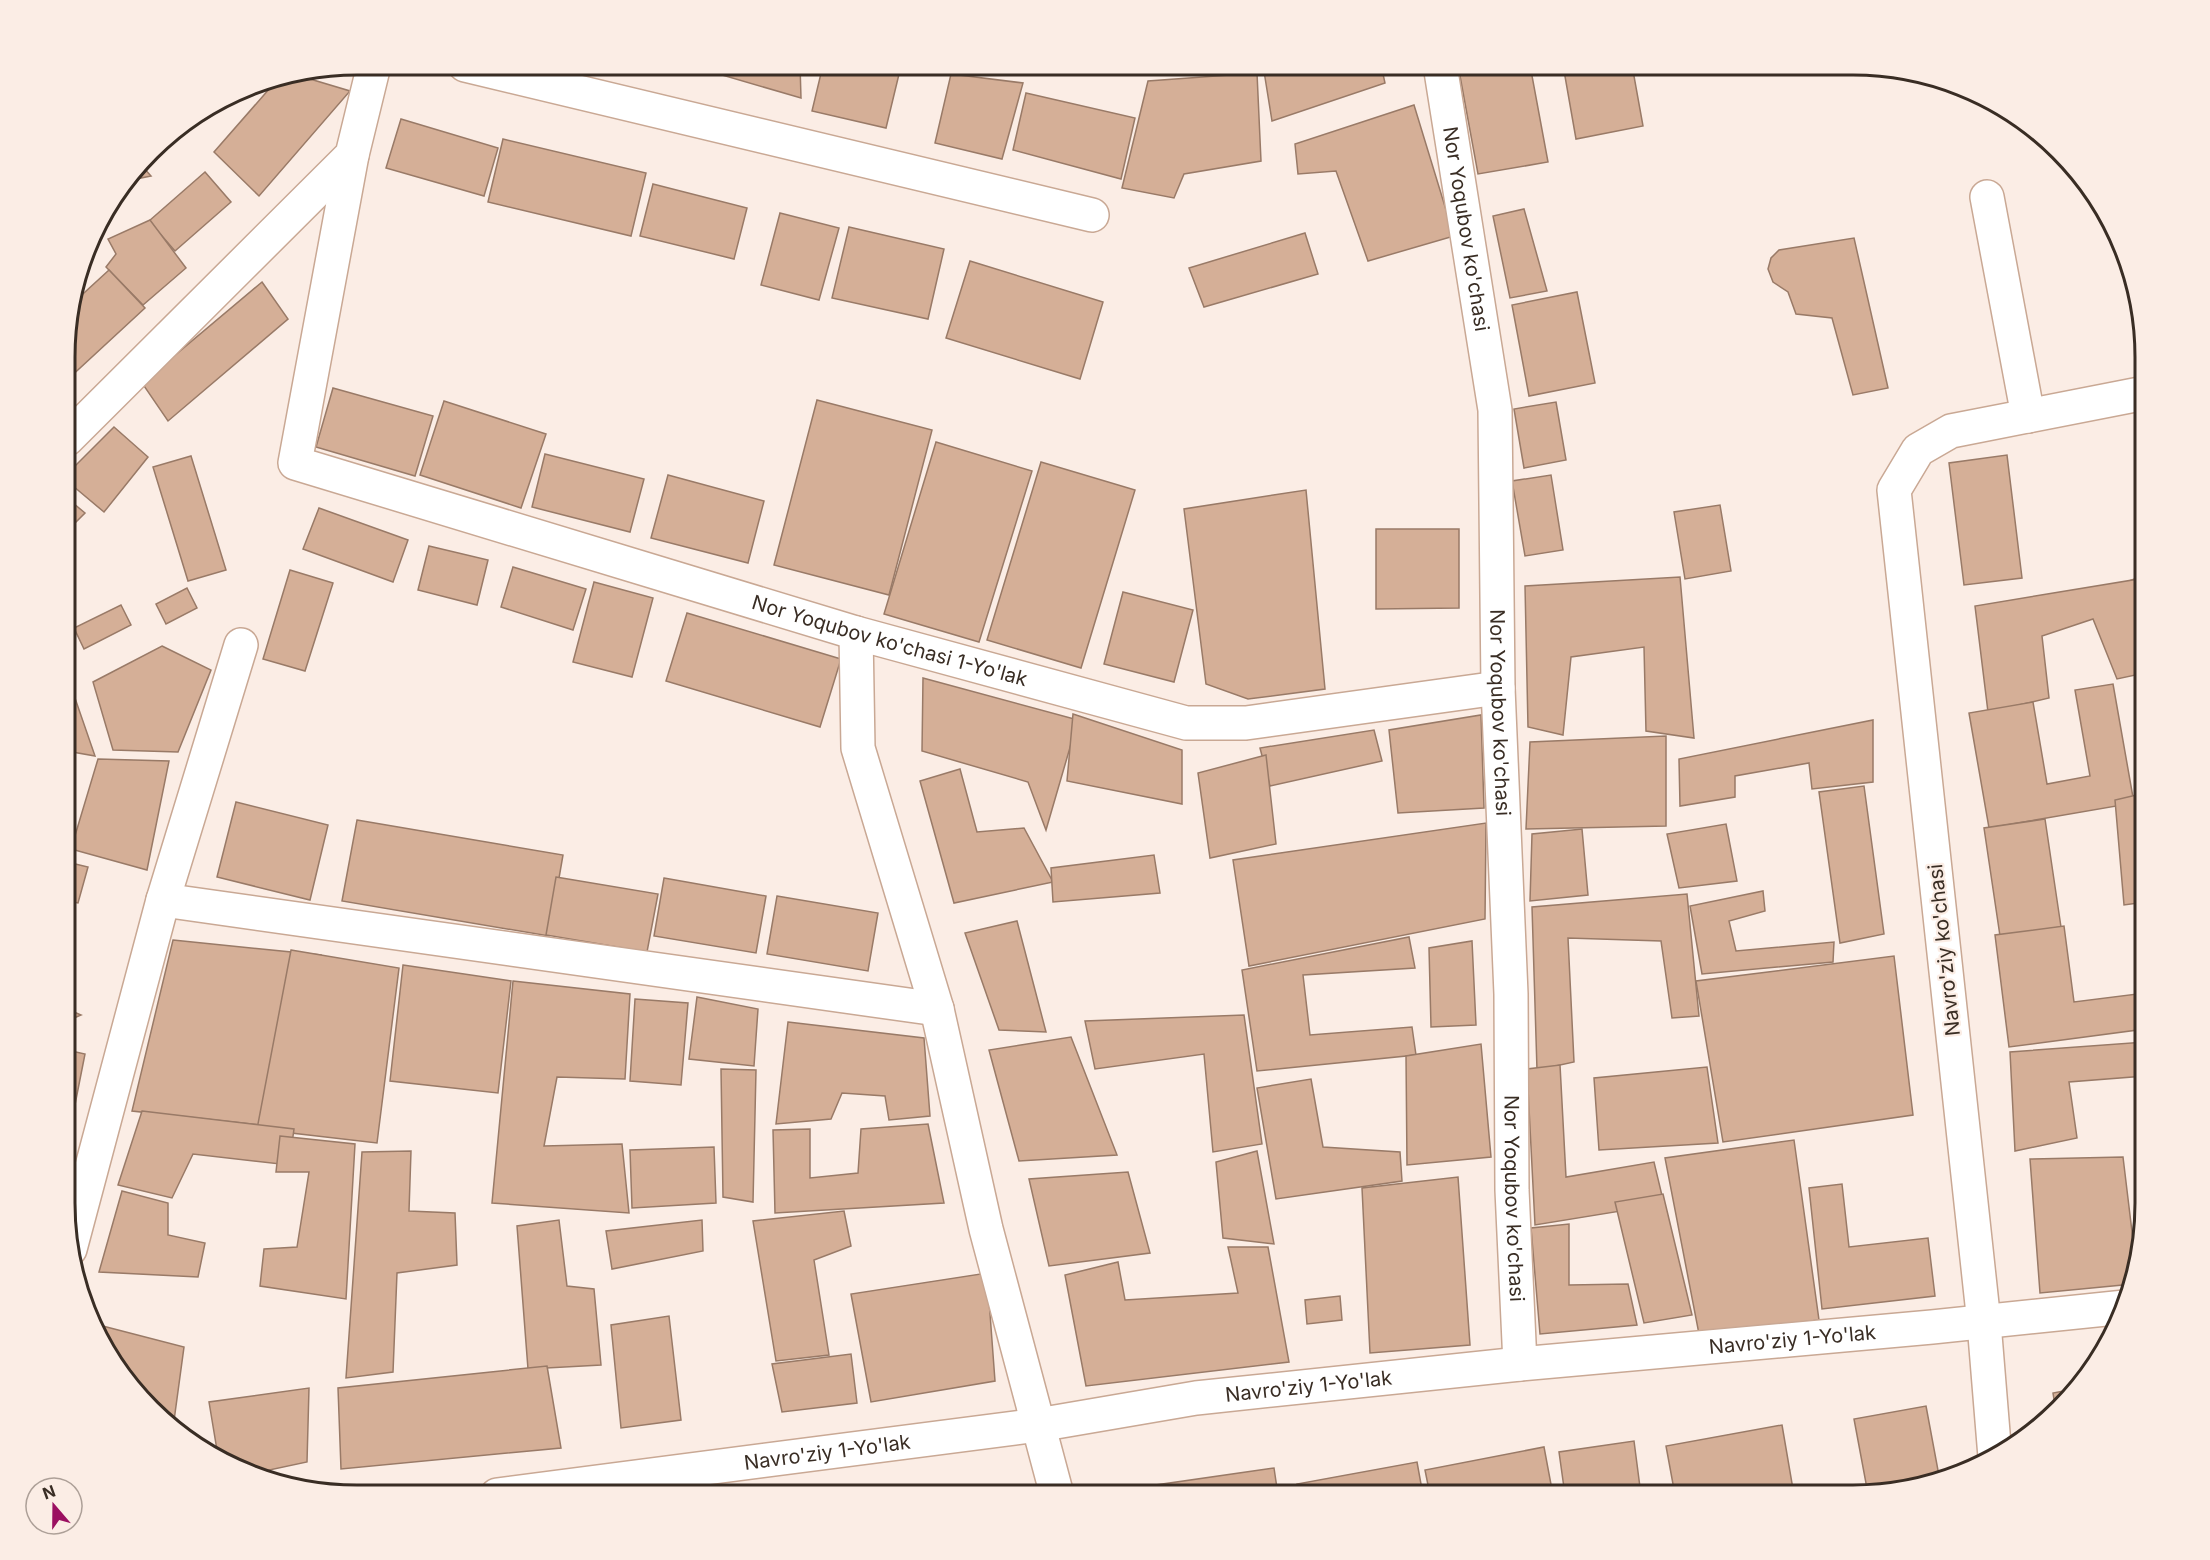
<svg xmlns="http://www.w3.org/2000/svg" width="2210" height="1560" viewBox="0 0 2210 1560" font-family="Inter,sans-serif">
	<style>
		.building { fill: #d5af97; stroke: #997a67; stroke-width: 1.5 }
		.lines { fill: none; stroke-linecap: round; stroke-linejoin: round }
		.minor-casing { stroke: #c9a894; stroke-width: 36 }
		.minor { stroke: #fff; stroke-width: 33 }
		.labels { text-anchor: middle; dominant-baseline: central; stroke-width: 4.5; stroke-linejoin: round; paint-order: stroke }
		.street-label { font-size: 20px; fill: #392d24; stroke: #fbede5 }
		.rim { fill: none; stroke: #392d24; stroke-width: 3 }
	</style>
	<rect width="100%" height="100%" fill="#fbede5"/>
	<g class="building">
		<path d="M688,65h112l1,33z"/>
		<path d="M823,65h54l23,5 -14,58 -74,-17z"/>
		<path d="M1263,65h118l4,18 -113,38z"/>
		<path d="M1458,65h72l18,97 -70,12z"/>
		<path d="M1563,65h69l11,61 -67,13z"/>
		<path d="M1257,73l4,88 -77,13 -10,24 -52,-10 26,-107z"/>
		<path d="M951,74l72,9 -21,76 -67,-16z"/>
		<path d="M300,76l50,15 -91,105 -45,-44 63,-72z"/>
		<path d="M1026,93l109,25 -14,61 -108,-29z"/>
		<path d="M1414,105l40,131 -86,25 -32,-90 -38,3 -3,-30z"/>
		<path d="M401,119l97,29 -14,48 -98,-28z"/>
		<path d="M503,139l143,34 -15,63 -143,-34z"/>
		<path d="M142,166l9,10 -20,4z"/>
		<path d="M205,172l26,30 -56,49 -26,-30z"/>
		<path d="M653,184l94,24 -13,51 -94,-23z"/>
		<path d="M1524,209l23,82 -37,7 -17,-82z"/>
		<path d="M780,213l59,15 -20,72 -58,-15z"/>
		<path d="M150,220l36,48 -43,37 -37,-38 10,-13 -8,-15z"/>
		<path d="M849,227l95,22 -16,70 -96,-21z"/>
		<path d="M1305,233l13,41 -114,33 -15,-39z"/>
		<path d="M1854,238l34,150 -35,7 -21,-77 -36,-4 -8,-22 -15,-10 -5,-13 3,-11 8,-8z"/>
		<path d="M970,261l133,41 -23,77 -134,-41z"/>
		<path d="M109,270l36,38 -78,72v-61l5,-15z"/>
		<path d="M262,282l26,37 -120,102 -26,-38z"/>
		<path d="M1577,292l18,91 -66,13 -17,-91z"/>
		<path d="M333,388l100,28 -18,60 -99,-29z"/>
		<path d="M817,400l115,30 -43,165 -115,-30z"/>
		<path d="M444,401l102,33 -25,74 -101,-33z"/>
		<path d="M1556,402l10,58 -42,8 -10,-59z"/>
		<path d="M114,427l34,30 -44,55 -37,-31v-7z"/>
		<path d="M936,442l96,29 -53,171 -95,-28z"/>
		<path d="M545,454l99,25 -14,53 -98,-25z"/>
		<path d="M2007,455l15,123 -58,7 -15,-122z"/>
		<path d="M191,456l35,114 -38,11 -35,-114z"/>
		<path d="M1041,462l94,28 -54,178 -94,-28z"/>
		<path d="M668,475l96,26 -16,62 -97,-25z"/>
		<path d="M1551,475l12,75 -38,6 -13,-75z"/>
		<path d="M1306,490l19,199 -77,10 -42,-15 -22,-175z"/>
		<path d="M67,498l18,15 -18,18z"/>
		<path d="M1720,505l11,66 -46,8 -11,-67z"/>
		<path d="M319,508l89,32 -15,42 -90,-33z"/>
		<path d="M1376,529h83v79l-83,1z"/>
		<path d="M429,546l59,14 -11,45 -59,-15z"/>
		<path d="M513,567l73,22 -13,41 -72,-23z"/>
		<path d="M290,570l43,13 -28,88 -42,-12z"/>
		<path d="M2145,575v76l-24,-67z"/>
		<path d="M1680,577l14,161 -48,-7 -2,-84 -73,10 -8,78 -35,-8 -3,-141z"/>
		<path d="M2145,578v95l-28,6 -24,-60 -51,17 7,62 -61,14 -13,-106z"/>
		<path d="M594,582l59,16 -21,79 -59,-15z"/>
		<path d="M187,588l10,20 -31,16 -10,-20z"/>
		<path d="M1123,592l70,18 -19,72 -70,-18z"/>
		<path d="M121,605l10,20 -47,24 -10,-21z"/>
		<path d="M687,613l154,46 -21,68 -154,-46z"/>
		<path d="M162,646l49,24 -33,82 -65,-2 -20,-68z"/>
		<path d="M67,675l28,81 -28,-5z"/>
		<path d="M923,678l155,42 -32,110 -18,-48 -106,-31z"/>
		<path d="M2113,684l21,119 -145,25 -20,-115 64,-11 14,82 43,-8 -15,-86z"/>
		<path d="M1073,714l109,36v54l-115,-23z"/>
		<path d="M1481,715l3,93 -86,5 -9,-83z"/>
		<path d="M1873,720v62l-61,7 -3,-26 -74,13v21l-55,9 -1,-47z"/>
		<path d="M1374,730l8,31 -112,25 -10,-38z"/>
		<path d="M1666,736v90l-140,3 4,-87z"/>
		<path d="M1266,755l10,89 -66,14 -12,-85z"/>
		<path d="M98,759l71,2 -22,109 -76,-21z"/>
		<path d="M960,769l17,63 47,-4 29,54 -99,21 -34,-122z"/>
		<path d="M1864,786l20,148 -44,9 -21,-151z"/>
		<path d="M2145,793v109l-21,3 -9,-105z"/>
		<path d="M236,802l92,23 -18,75 -93,-23z"/>
		<path d="M2045,819l16,108 -61,9 -16,-108z"/>
		<path d="M357,820l206,35 -14,81 -207,-35z"/>
		<path d="M1486,823l-1,96 -236,47 -16,-106z"/>
		<path d="M1726,824l11,57 -58,7 -12,-54z"/>
		<path d="M1582,829l6,66 -58,6 2,-67z"/>
		<path d="M1154,855l6,38 -107,9 -2,-34z"/>
		<path d="M67,862l21,5 -10,36 -11,-2z"/>
		<path d="M556,877l102,17 -11,58 -101,-17z"/>
		<path d="M664,878l102,18 -10,57 -102,-17z"/>
		<path d="M1763,891l2,20 -36,10 7,30 98,-9 -1,20 -131,12 -12,-68z"/>
		<path d="M1687,894l12,122 -27,2 -11,-77 -93,-3 6,124 -37,8 -5,-163z"/>
		<path d="M777,896l101,17 -10,58 -101,-17z"/>
		<path d="M1017,921l29,111 -47,-2 -34,-97z"/>
		<path d="M2064,926l10,76 71,-9v36l-136,18 -14,-112z"/>
		<path d="M1409,937l6,31 -112,7 7,60 102,-8 4,28 -159,16 -15,-101z"/>
		<path d="M173,940l148,15 -32,173 -157,-17z"/>
		<path d="M1472,941l4,84 -45,2 -2,-79z"/>
		<path d="M291,950l108,18 -22,175 -120,-14z"/>
		<path d="M1894,956l19,159 -190,27 -27,-161z"/>
		<path d="M403,965l108,16 -13,112 -108,-12z"/>
		<path d="M513,981l117,13 -5,85 -68,-2 -13,69 78,-2 7,69 -137,-10z"/>
		<path d="M697,997l61,12 -4,57 -65,-7z"/>
		<path d="M635,999l53,4 -7,82 -51,-4z"/>
		<path d="M67,1009l14,6 -14,6z"/>
		<path d="M1244,1015l18,129 -49,8 -9,-98 -109,15 -10,-48z"/>
		<path d="M788,1022l136,16 6,78 -41,4 -4,-24 -43,-3 -11,26 -55,5z"/>
		<path d="M1071,1037l46,118 -98,6 -30,-111z"/>
		<path d="M2145,1042v34l-76,6 8,56 -62,13 -5,-99z"/>
		<path d="M1481,1044l10,113 -84,8 -1,-109z"/>
		<path d="M67,1050l18,4 -18,91z"/>
		<path d="M1560,1065l6,112 88,-15 10,42 -129,21 -8,-156z"/>
		<path d="M1707,1067l11,76 -119,7 -5,-72z"/>
		<path d="M721,1069l35,1 -3,132 -30,-5z"/>
		<path d="M1311,1079l12,68 77,5 2,29 -126,18 -19,-111z"/>
		<path d="M142,1111l152,18 -5,36 -96,-11 -21,44 -54,-13z"/>
		<path d="M928,1124l16,79 -169,10 -2,-83 37,-1v49l48,-5 3,-44z"/>
		<path d="M280,1136l75,8 -9,155 -86,-13 4,-37 33,-2 12,-75h-33z"/>
		<path d="M1794,1140l25,180 -120,14 -34,-176z"/>
		<path d="M714,1147l2,56 -84,5 -2,-58z"/>
		<path d="M411,1151l-2,60 46,2 2,52 -60,8 -4,99 -47,6 16,-226z"/>
		<path d="M1257,1151l17,93 -51,-6 -7,-76z"/>
		<path d="M2123,1157l13,108 -3,19 -93,9 -10,-134z"/>
		<path d="M1128,1172l22,81 -101,13 -20,-87z"/>
		<path d="M1458,1177l12,168 -100,8 -8,-165z"/>
		<path d="M1842,1184l7,63 79,-9 7,58 -113,13 -13,-121z"/>
		<path d="M122,1191l46,12v32l37,8 -7,34 -99,-5z"/>
		<path d="M1663,1194l29,121 -48,8 -29,-121z"/>
		<path d="M844,1211l7,35 -37,14 15,95 -53,6 -23,-140z"/>
		<path d="M559,1220l8,66 27,3 7,76 -73,4 -11,-143z"/>
		<path d="M702,1220l1,31 -91,18 -6,-38z"/>
		<path d="M1569,1224v61l59,-1 9,41 -97,9 -9,-106z"/>
		<path d="M1228,1247h40l21,115 -203,24 -21,-111 53,-13 7,38 113,-7z"/>
		<path d="M987,1273l8,108 -124,21 -20,-108z"/>
		<path d="M1340,1296l2,24 -35,4 -2,-24z"/>
		<path d="M669,1316l12,104 -60,8 -10,-103z"/>
		<path d="M95,1324l89,23 -11,81 -69,-78z"/>
		<path d="M851,1354l6,49 -75,9 -10,-48z"/>
		<path d="M547,1366l14,82 -220,21 -3,-81z"/>
		<path d="M309,1388l-2,74 -56,12 -33,-18 -9,-54z"/>
		<path d="M2079,1388l-23,24 -3,-19z"/>
		<path d="M1926,1406l14,75 -12,5 -60,8 -14,-75z"/>
		<path d="M1782,1425l12,70h-119l-9,-49z"/>
		<path d="M1634,1441l7,54h-76l-6,-43z"/>
		<path d="M1544,1447l9,48h-123l-5,-25z"/>
		<path d="M1417,1462l6,33h-123l-3,-11z"/>
		<path d="M1274,1468l4,27h-135l-1,-8z"/>
	</g>
	<g class="lines">
		<g class="minor-casing">
			<g id="minor">
				<path d="M465,65l627,150"/>
				<path id="s1" d="M1440,65l55,345 3,278 13,306 1,196 8,174"/>
				<path id="s2" d="M352,155l-57,308 561,170 330,90h60l252,-35"/>
				<path d="M1987,197l41,219"/>
				<path d="M67,439l285,-284 22,-90"/>
				<path d="M856,633l2,115 79,261 49,220 71,266"/>
				<path d="M163,900l774,109"/>
				<path d="M70,1249l93,-349 78,-255"/>
				<path d="M1995,1457l-11,-134 -90,-833 24,-40 33,-19 194,-38"/>
				<path id="s3" d="M497,1495l541,-70 158,-27 324,-34 412,-37 193,-20"/>
			</g>
		</g>
		<use href="#minor" class="minor"/>
	</g>
	<g class="labels">
		<g class="street-label">
			<text stroke="none"><textPath href="#s1" startOffset="166">Nor Yoqubov ko'chasi</textPath></text>
			<text stroke="none"><textPath href="#s2" startOffset="934">Nor Yoqubov ko'chasi 1-Yo'lak</textPath></text>
			<text stroke="none"><textPath href="#s1" startOffset="652">Nor Yoqubov ko'chasi</textPath></text>
			<text transform="translate(1944 950) rotate(-96)">Navro'ziy ko'chasi</text>
			<text stroke="none"><textPath href="#s1" startOffset="1138">Nor Yoqubov ko'chasi</textPath></text>
			<text stroke="none"><textPath href="#s3" startOffset="1305">Navro'ziy 1-Yo'lak</textPath></text>
			<text stroke="none"><textPath href="#s3" startOffset="819">Navro'ziy 1-Yo'lak</textPath></text>
			<text stroke="none"><textPath href="#s3" startOffset="333">Navro'ziy 1-Yo'lak</textPath></text>
		</g>
	</g>
	<path d="M0 0H2210V1560H0ZM357 75H1853A282 282 0 0 1 2135 357V1203A282 282 0 0 1 1853 1485H357A282 282 0 0 1 75 1203V357A282 282 0 0 1 357 75Z" fill="#fbede5" fill-rule="evenodd"/>
	<path class="rim" d="M357 75H1853A282 282 0 0 1 2135 357V1203A282 282 0 0 1 1853 1485H357A282 282 0 0 1 75 1203V357A282 282 0 0 1 357 75Z"/>
	<g transform="translate(54 1506) rotate(340)"><circle r="28" fill="#fbede5" stroke="#ada098" stroke-width="1.5"/>
	<path d="M0-4.5L10 22L0 15L-10 22Z" fill="#9b1061"/>
	<text y="-9" font-size="16" font-weight="bold" text-anchor="middle" fill="#392d24">N</text>
	</g>
</svg>
